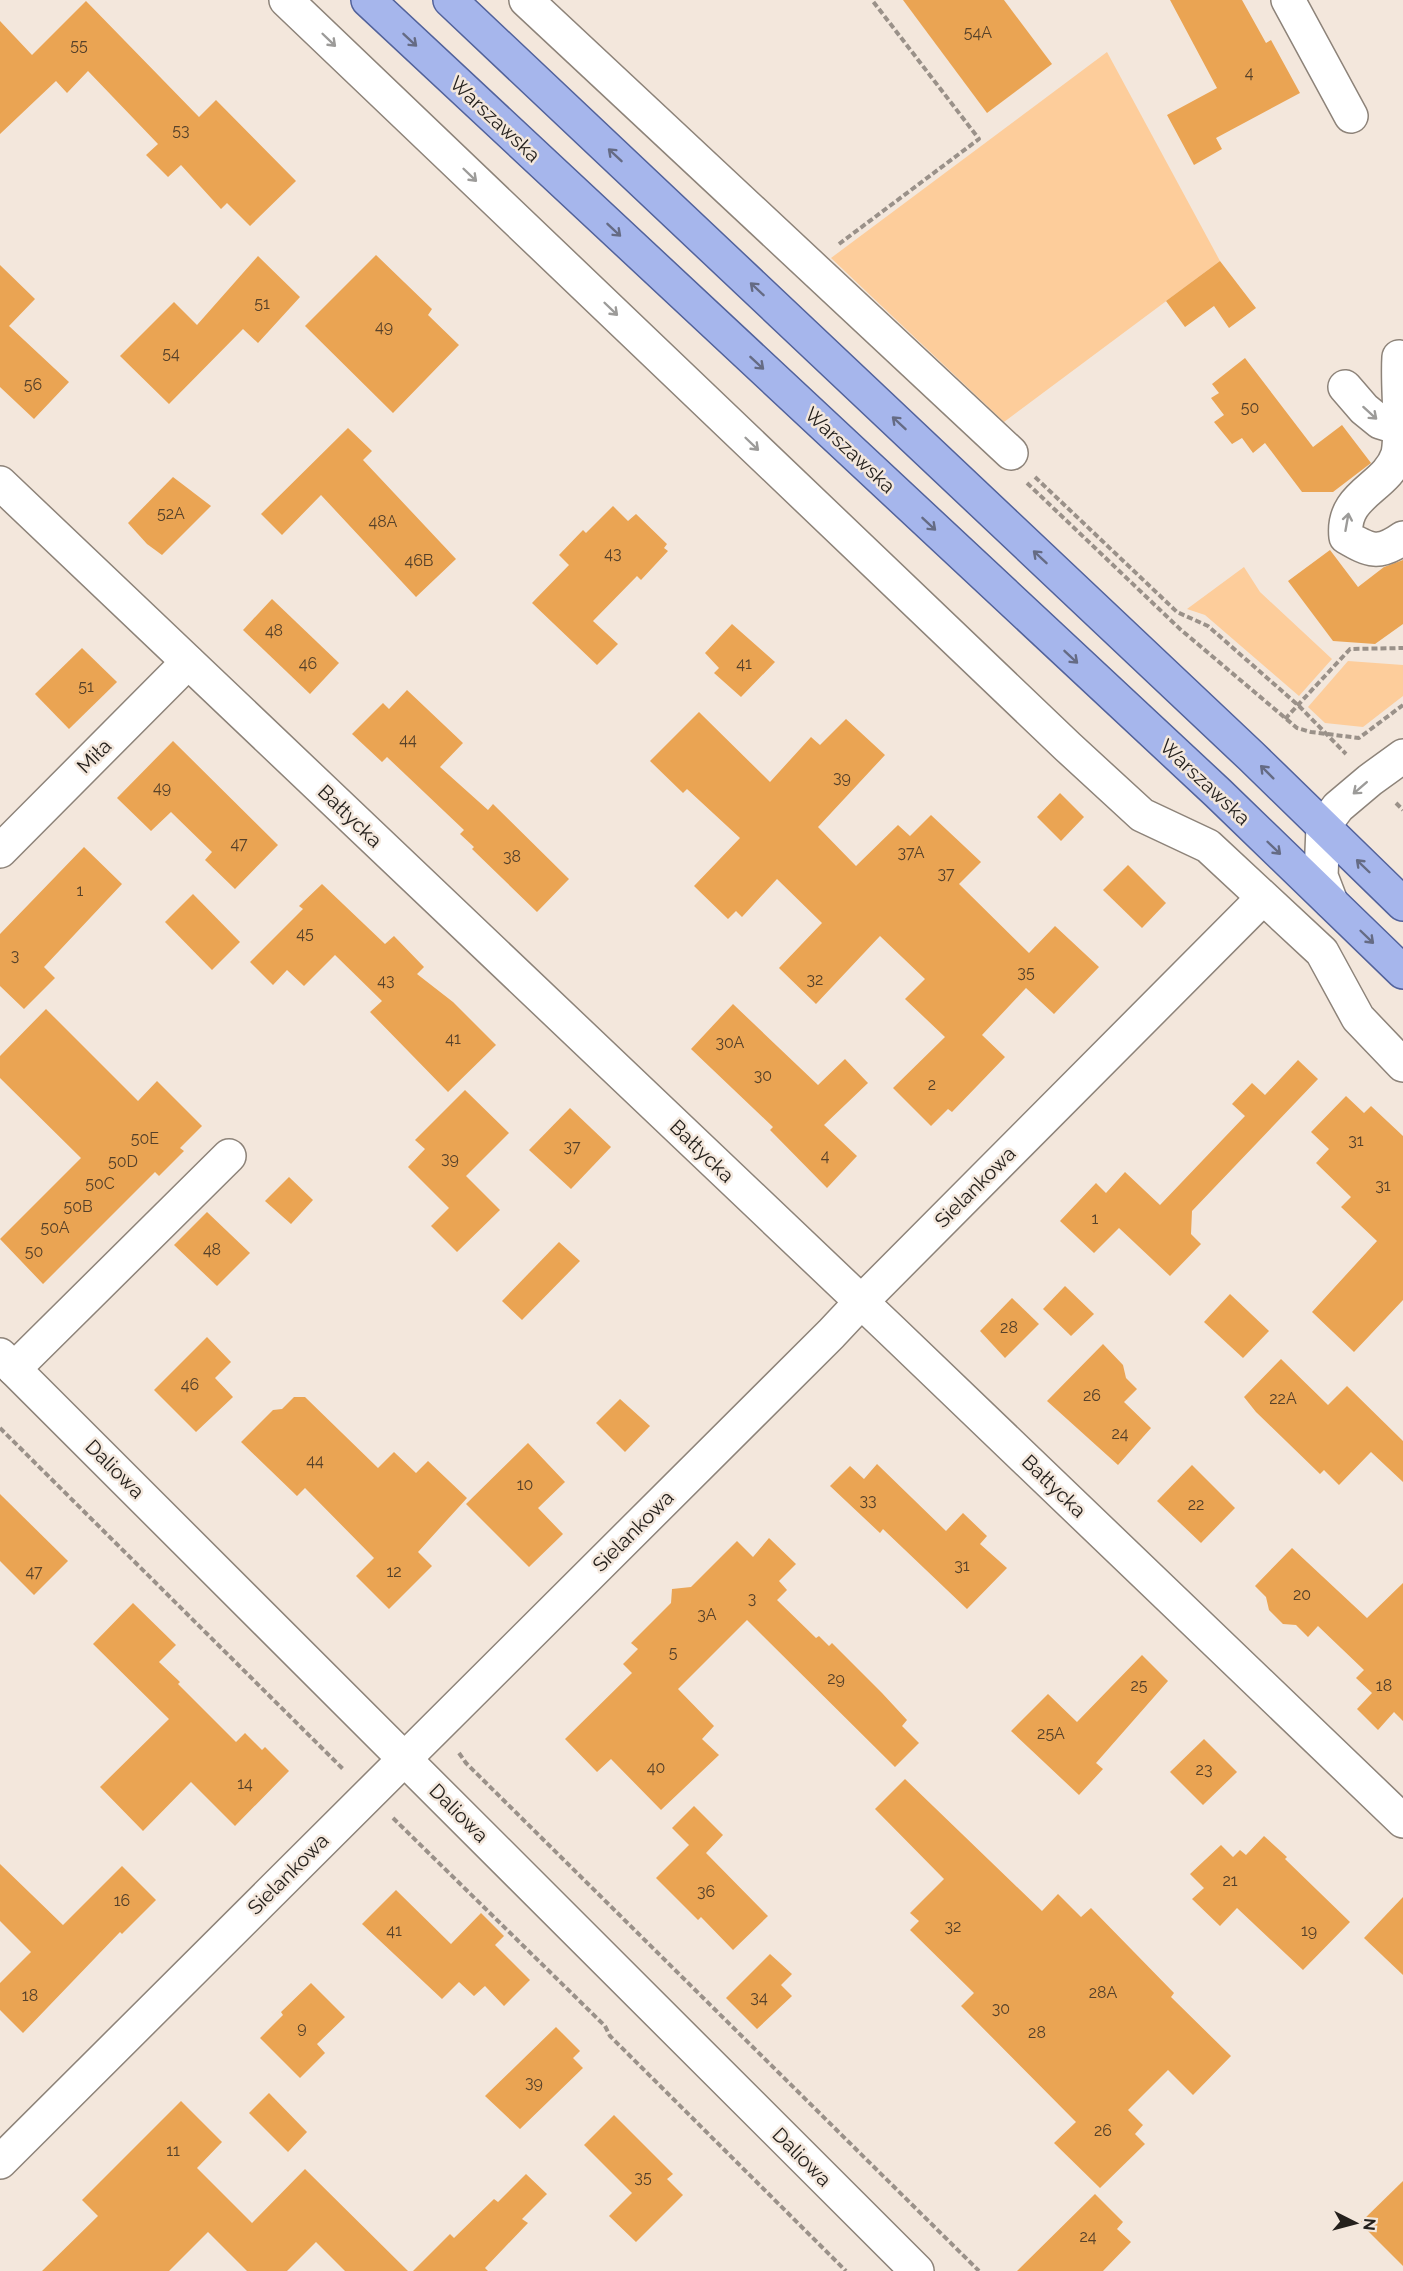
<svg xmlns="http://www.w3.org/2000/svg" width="1403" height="2271" viewBox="0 0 1403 2271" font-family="Raleway,sans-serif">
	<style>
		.green { fill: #fdcd9b }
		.building { fill: #eaa453 }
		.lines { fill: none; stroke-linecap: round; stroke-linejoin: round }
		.minor-casing { stroke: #8d8379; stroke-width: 36 }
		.major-casing { stroke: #52629b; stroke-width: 36 }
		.path { stroke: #9a9189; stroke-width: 4; stroke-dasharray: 6 3; stroke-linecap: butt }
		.minor { stroke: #fff; stroke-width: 33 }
		.major { stroke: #a6b6ec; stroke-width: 33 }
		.oneway { stroke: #9c9b99 }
		.oneway2 { stroke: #656b84 }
		.labels { text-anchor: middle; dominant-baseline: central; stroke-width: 5; stroke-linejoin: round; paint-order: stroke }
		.number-label { font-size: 16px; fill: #56412a }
		.street-label { font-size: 20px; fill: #24201c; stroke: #f3e7dc }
	</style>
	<rect width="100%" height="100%" fill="#f3e7dc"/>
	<g class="green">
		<path d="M1107,52l113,209 -216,161 -173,-164z"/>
		<path d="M1244,567l16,25 72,67 -33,37 -94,-81 -18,-6z"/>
		<path d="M1348,661l55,4v31l-40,31 -38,-4 -17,-16z"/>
	</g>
	<g class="building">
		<path d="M903,0h101l48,64 -65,49z"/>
		<path d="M1170,0h72l24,43 5,-3 29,53 -84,45 6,11 -28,16 -27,-50 50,-27z"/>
		<path d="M86,1l113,116 17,-17 80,81 -46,45 -23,-23 -6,6 -40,-44 -13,12 -22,-22 12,-11 -70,-73 -21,22 -11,-12 -56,53v-113l32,34z"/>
		<path d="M376,255l56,54 -4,6 31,30 -66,68 -88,-87z"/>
		<path d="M258,256l42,41 -42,46 -15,-14 -74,75 -49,-48 54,-54 23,23z"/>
		<path d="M1220,261l36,47 -27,20 -15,-22 -29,21 -19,-26z"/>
		<path d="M0,265l35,34 -26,27 60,56 -35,37 -34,-32z"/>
		<path d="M1245,358l68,89 29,-22 29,38 -38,29h-31l-37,-49 -12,10 -11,-15 -10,6 -18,-22 10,-7 -13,-17 8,-5 -7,-9z"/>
		<path d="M348,428l24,23 -9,9 93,99 -40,38 -95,-102 -39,40 -21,-21z"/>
		<path d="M173,477l38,29 -49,49 -15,-11 -19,-21z"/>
		<path d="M613,506l15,15 8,-7 31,30 -3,4 4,3 -27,29 -4,-4 -44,45 25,23 -21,21 -65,-62 37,-38 -10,-10 24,-25 3,3z"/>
		<path d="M1330,550l28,37 26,-20 19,-7v64l-28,20 -42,-3 -45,-60z"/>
		<path d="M272,599l67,64 -29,31 -67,-64z"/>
		<path d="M732,624l43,38 -34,35 -27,-24 5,-5 -14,-15z"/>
		<path d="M82,648l35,34 -48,47 -34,-35z"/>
		<path d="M407,690l56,53 -23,24 48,43 5,-6 76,75 -32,33 -65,-63 2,-2 -14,-13 4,-4 -77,-73 -5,5 -30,-28 31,-31 6,6z"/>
		<path d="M699,712l71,70 41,-45 9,8 26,-26 39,36 -67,72 38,39 42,-41 12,11 21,-21 50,47 -22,22 70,69 26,-27 44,41 -45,47 -28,-26 -44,47 23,22 -53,55 -4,-3 -17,17 -38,-38 52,-51 -40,-38 20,-20 -45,-43 -64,68 -37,-36 43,-45 -45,-44 -35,38 -6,-6 -8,8 -34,-33 46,-48 -53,-49 -4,4 -33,-32z"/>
		<path d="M173,741l105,104 -43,44 -30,-29 7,-8 -41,-40 -20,19 -34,-33z"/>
		<path d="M1060,793l24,24 -23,24 -24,-24z"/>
		<path d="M84,847l38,37 -78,83 11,11 -31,31 -24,-23v-52z"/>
		<path d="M1128,865l38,38 -24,25 -39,-38z"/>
		<path d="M322,884l63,60 9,-8 30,31 -7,7 36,28 43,43 -48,47 -78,-80 12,-11 -47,-46 -31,31 -17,-16 -14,15 -23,-23 53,-53 -4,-3z"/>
		<path d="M193,894l47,48 -28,28 -47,-48z"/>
		<path d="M733,1004l85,81 27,-26 23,24 -44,42 33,31 -30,32 -57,-58 3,-3 -82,-78z"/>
		<path d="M46,1009l92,92 19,-20 45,45 -22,22 4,3 -25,25 -4,-4 -112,112 -43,-45 81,-81 -81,-80v-22z"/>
		<path d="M1298,1060l20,19 -126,132 -1,23 10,10 -31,32 -51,-48 -25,25 -34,-32 36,-38 10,10 19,-21 35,33 85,-89 -13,-12 20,-21 13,12z"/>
		<path d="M465,1090l44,43 -43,43 34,34 -43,42 -26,-26 18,-18 -41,-41 17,-18 -10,-9z"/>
		<path d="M1346,1096l18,17 7,-7 32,30v164l-49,52 -42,-40 65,-71 -36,-34 10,-10 -35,-34 13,-14 -18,-17z"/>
		<path d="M570,1108l41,39 -40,42 -42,-39z"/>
		<path d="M289,1177l24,23 -22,24 -26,-23z"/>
		<path d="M207,1212l43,41 -33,33 -43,-41z"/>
		<path d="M559,1242l21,19 -58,59 -20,-19z"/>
		<path d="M1065,1286l29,28 -23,22 -28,-27z"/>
		<path d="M1230,1294l39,37 -26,27 -39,-36z"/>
		<path d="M1012,1298l27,26 -34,34 -25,-27z"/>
		<path d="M207,1337l24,25 -16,16 18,19 -37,35 -42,-42z"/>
		<path d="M1103,1344l20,21 3,13 11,11 -13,13 27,26 -33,37 -71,-64z"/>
		<path d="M1281,1359l47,46 19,-19 56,55v41l-32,-30 -32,33 -15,-15 -4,4 -64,-62 -12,-15z"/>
		<path d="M294,1397h11l73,71 16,-16 22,21 12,-12 39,37 -49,54 14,14 -43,43 -33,-33 18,-18 -69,-70 -8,8 -56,-54 32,-32 9,-1z"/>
		<path d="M620,1399l30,27 -25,26 -29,-29z"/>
		<path d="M528,1443l37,39 -27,26 25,26 -34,33 -63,-63z"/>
		<path d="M877,1464l69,67 17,-18 24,23 -7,8 27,24 -40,41 -84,-80 -3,4 -50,-47 20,-20 14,13z"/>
		<path d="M1192,1465l43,43 -34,35 -44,-42z"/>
		<path d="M0,1494l68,67 -34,34 -34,-34z"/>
		<path d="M769,1538l27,26 -17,17 8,9 -10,10 39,38 3,-2 10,10 3,-3 50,50 25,27 -5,6 17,17 -24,24 -148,-147 -69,69 36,37 -12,13 17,16 -58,55 -50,-51 -14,13 -32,-33 67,-66 -9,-9 15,-15 -7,-6 40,-40 1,-14 19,-2 46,-46 16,16z"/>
		<path d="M1292,1548l75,70 36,-35v138l-9,-9 -16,18 -21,-21 15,-16 -16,-15 8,-8 -46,-44 -10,11 -12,-12 -13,-1 -14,-14 -3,-13 -11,-11z"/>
		<path d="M133,1603l43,42 -17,17 21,20 -2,2 58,58 9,-9 17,17 3,-3 24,24 -54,55 -44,-44 -48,49 -43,-44 69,-68 -76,-75z"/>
		<path d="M1142,1655l26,26 -72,82 7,6 -24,26 -68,-64 37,-37 29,28z"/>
		<path d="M1204,1739l33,33 -34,33 -33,-33z"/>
		<path d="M905,1779l137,132 16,-17 23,23 10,-9 83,85 -3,4 60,59 -38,39 -25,-25 -40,40 15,15 -8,9 10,10 -45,44 -46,-45 22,-21 -115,-116 13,-13 -64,-63 9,-9 -9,-8 34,-34 -69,-70z"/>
		<path d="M694,1806l29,29 -17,18 62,63 -35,34 -32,-33 -3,3 -42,-42 33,-33 -17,-17z"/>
		<path d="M1264,1836l23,21 -2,2 65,63 -47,48 -66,-62 -17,18 -28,-27 12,-11 -14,-14 31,-29 12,12 7,-7 6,5z"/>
		<path d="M0,1864l63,61 59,-59 34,34 -34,34 -2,-2 -97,101 -23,-23v-27l31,-31 -31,-31z"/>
		<path d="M396,1890l55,54 30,-31 23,23 -9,9 35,35 -26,26 -19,-20 -11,10 -15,-14 -17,17 -80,-75z"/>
		<path d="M1403,1897v78l-39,-37z"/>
		<path d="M770,1954l22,20 -11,11 11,11 -35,33 -31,-31z"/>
		<path d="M311,1983l34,34 -28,27 8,9 -25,25 -40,-40 23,-23 -2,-3z"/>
		<path d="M556,2027l24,24 -7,7 10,10 -63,61 -35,-33z"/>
		<path d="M269,2093l38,39 -19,20 -39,-39z"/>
		<path d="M181,2101l41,41 -25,26 55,55 53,-54 103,102h-63l-29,-29 -29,29h-40l-39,-39 -39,39h-127l56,-55 -16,-16z"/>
		<path d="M614,2115l59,59 -6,5 16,16 -47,47 -27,-26 23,-23 -48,-48z"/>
		<path d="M526,2174l21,20 -25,25 6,4 -43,45 3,3h-75l37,-37 4,4 40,-39 4,3z"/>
		<path d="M1403,2181v85l-43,-43z"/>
		<path d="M1095,2194l28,28 -6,7 14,13 -28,29h-86z"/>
	</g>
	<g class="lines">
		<g class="minor-casing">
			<g id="minor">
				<path d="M286,0l782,747 74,68 66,31 114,106 36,66 45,47"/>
				<path d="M526,0l485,453"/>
				<path d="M1288,0l63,116"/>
				<path d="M1399,357c-2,30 4,71 -1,97 -11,35 -57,39 -52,83 24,14 33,18 57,1"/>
				<path d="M1345,387l19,22 16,13 23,7"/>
				<path d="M0,483l891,847 512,491"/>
				<path d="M0,851l188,-189"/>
				<path d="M1331,902l-10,-26 2,-49 15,-20 32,-27 33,-24"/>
				<path d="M0,1355l917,916"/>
				<path d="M14,1369l215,-213"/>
				<path d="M0,2162l831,-828 30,-32 402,-404"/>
			</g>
		</g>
		<g class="major-casing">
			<g id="major">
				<path d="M368,0l850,793 185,179"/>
				<path d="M450,0l801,756 152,148"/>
			</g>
		</g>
		<g class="path">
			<path d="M839,244l140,-105 -107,-139"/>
			<path d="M1035,477l142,135 31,14 91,80 47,48"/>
			<path d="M1027,483l153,146 117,99 14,4 48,6 44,-33"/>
			<path d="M1285,719l65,-70 53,-1"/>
			<path d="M1396,803l7,7"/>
			<path d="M0,1428l344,342"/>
			<path d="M459,1753l7,10 513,508"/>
			<path d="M393,1818l212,208 5,10 236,235"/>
		</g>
		<use href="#minor" class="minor"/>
		<use href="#major" class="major"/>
	</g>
	<defs><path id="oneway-shaft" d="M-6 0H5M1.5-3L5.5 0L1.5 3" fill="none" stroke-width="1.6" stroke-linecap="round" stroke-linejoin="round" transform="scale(1.5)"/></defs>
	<g class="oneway">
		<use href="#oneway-shaft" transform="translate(329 40) rotate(44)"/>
		<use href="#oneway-shaft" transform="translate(470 175) rotate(44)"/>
		<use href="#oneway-shaft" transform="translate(611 309) rotate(44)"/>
		<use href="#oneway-shaft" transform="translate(1370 413) rotate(42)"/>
		<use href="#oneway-shaft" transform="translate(752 444) rotate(44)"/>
		<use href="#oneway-shaft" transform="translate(1347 522) rotate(-80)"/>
		<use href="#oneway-shaft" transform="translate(1360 788) rotate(139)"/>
	</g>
	<g class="oneway2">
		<use href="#oneway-shaft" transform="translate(410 40) rotate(43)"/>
		<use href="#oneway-shaft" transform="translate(615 155) rotate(-137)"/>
		<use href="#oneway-shaft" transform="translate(614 230) rotate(43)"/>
		<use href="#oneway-shaft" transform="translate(757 289) rotate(-137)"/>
		<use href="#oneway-shaft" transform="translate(757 363) rotate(43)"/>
		<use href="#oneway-shaft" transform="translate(899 423) rotate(-137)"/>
		<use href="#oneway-shaft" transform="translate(929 524) rotate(43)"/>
		<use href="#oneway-shaft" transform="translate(1040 557) rotate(-137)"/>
		<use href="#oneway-shaft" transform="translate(1071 657) rotate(43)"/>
		<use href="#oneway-shaft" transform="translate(1267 772) rotate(-135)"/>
		<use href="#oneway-shaft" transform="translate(1274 848) rotate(44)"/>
		<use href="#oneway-shaft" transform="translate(1363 866) rotate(-136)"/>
		<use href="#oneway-shaft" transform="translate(1367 937) rotate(44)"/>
	</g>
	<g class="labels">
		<g class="number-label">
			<text x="978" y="32">54A</text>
			<text x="79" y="45">55</text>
			<text x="1249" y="72">4</text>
			<text x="181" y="130">53</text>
			<text x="262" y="303">51</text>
			<text x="384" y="326">49</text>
			<text x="171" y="353">54</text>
			<text x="33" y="384">56</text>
			<text x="1250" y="407">50</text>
			<text x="171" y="513">52A</text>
			<text x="383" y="521">48A</text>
			<text x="613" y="553">43</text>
			<text x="419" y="560">46B</text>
			<text x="274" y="630">48</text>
			<text x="308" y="663">46</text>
			<text x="744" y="663">41</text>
			<text x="86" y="686">51</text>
			<text x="408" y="739">44</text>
			<text x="842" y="777">39</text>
			<text x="162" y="787">49</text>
			<text x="239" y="843">47</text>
			<text x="911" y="852">37A</text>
			<text x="512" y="856">38</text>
			<text x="946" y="873">37</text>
			<text x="80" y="890">1</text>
			<text x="305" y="933">45</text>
			<text x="15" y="955">3</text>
			<text x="1026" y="972">35</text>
			<text x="815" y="979">32</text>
			<text x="386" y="980">43</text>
			<text x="453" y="1038">41</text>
			<text x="730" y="1042">30A</text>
			<text x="763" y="1075">30</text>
			<text x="932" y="1084">2</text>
			<text x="145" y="1138">50E</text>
			<text x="1356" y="1140">31</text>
			<text x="572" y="1146">37</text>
			<text x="825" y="1155">4</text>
			<text x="450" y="1158">39</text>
			<text x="123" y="1161">50D</text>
			<text x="100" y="1183">50C</text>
			<text x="1383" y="1185">31</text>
			<text x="78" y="1206">50B</text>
			<text x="1095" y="1218">1</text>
			<text x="55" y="1227">50A</text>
			<text x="212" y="1249">48</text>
			<text x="34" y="1251">50</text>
			<text x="1009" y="1327">28</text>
			<text x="190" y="1384">46</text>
			<text x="1092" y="1395">26</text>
			<text x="1283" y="1398">22A</text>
			<text x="1120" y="1433">24</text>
			<text x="315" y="1460">44</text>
			<text x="525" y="1484">10</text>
			<text x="868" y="1500">33</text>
			<text x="1196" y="1504">22</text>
			<text x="962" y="1565">31</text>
			<text x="34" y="1571">47</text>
			<text x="394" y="1571">12</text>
			<text x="1302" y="1594">20</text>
			<text x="752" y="1598">3</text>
			<text x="707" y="1614">3A</text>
			<text x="673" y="1652">5</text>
			<text x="836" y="1678">29</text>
			<text x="1139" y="1685">25</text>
			<text x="1384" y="1685">18</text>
			<text x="1051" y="1733">25A</text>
			<text x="656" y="1767">40</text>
			<text x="1204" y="1769">23</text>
			<text x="245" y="1783">14</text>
			<text x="1230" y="1880">21</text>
			<text x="706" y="1891">36</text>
			<text x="122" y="1900">16</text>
			<text x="953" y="1926">32</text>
			<text x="394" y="1930">41</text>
			<text x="1309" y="1930">19</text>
			<text x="1103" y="1992">28A</text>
			<text x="30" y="1995">18</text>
			<text x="759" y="1997">34</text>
			<text x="1001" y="2008">30</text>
			<text x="302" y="2027">9</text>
			<text x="1037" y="2032">28</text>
			<text x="534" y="2082">39</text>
			<text x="1103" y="2130">26</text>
			<text x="173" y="2150">11</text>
			<text x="643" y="2177">35</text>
			<text x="1088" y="2236">24</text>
		</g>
		<g class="street-label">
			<text transform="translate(495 119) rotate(43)">Warszawska</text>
			<text transform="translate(850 450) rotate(43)">Warszawska</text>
			<text transform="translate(94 756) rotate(-45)">Miła</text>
			<text transform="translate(1205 782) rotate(43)">Warszawska</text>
			<text transform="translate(350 816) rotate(44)">Bałtycka</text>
			<text transform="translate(702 1151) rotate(44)">Bałtycka</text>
			<text transform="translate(975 1187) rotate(-45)">Sielankowa</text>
			<text transform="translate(115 1469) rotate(45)">Daliowa</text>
			<text transform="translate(1054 1486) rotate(44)">Bałtycka</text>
			<text transform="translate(633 1531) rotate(-45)">Sielankowa</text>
			<text transform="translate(459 1813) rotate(45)">Daliowa</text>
			<text transform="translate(288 1874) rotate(-45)">Sielankowa</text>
			<text transform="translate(802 2157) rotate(45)">Daliowa</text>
		</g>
	</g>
	<g transform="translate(1355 2223) rotate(96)" stroke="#f3e7dc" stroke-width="4.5" paint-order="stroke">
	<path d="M0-4.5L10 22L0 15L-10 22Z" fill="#24201c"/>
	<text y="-9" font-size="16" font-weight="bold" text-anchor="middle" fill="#24201c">N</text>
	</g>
</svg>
